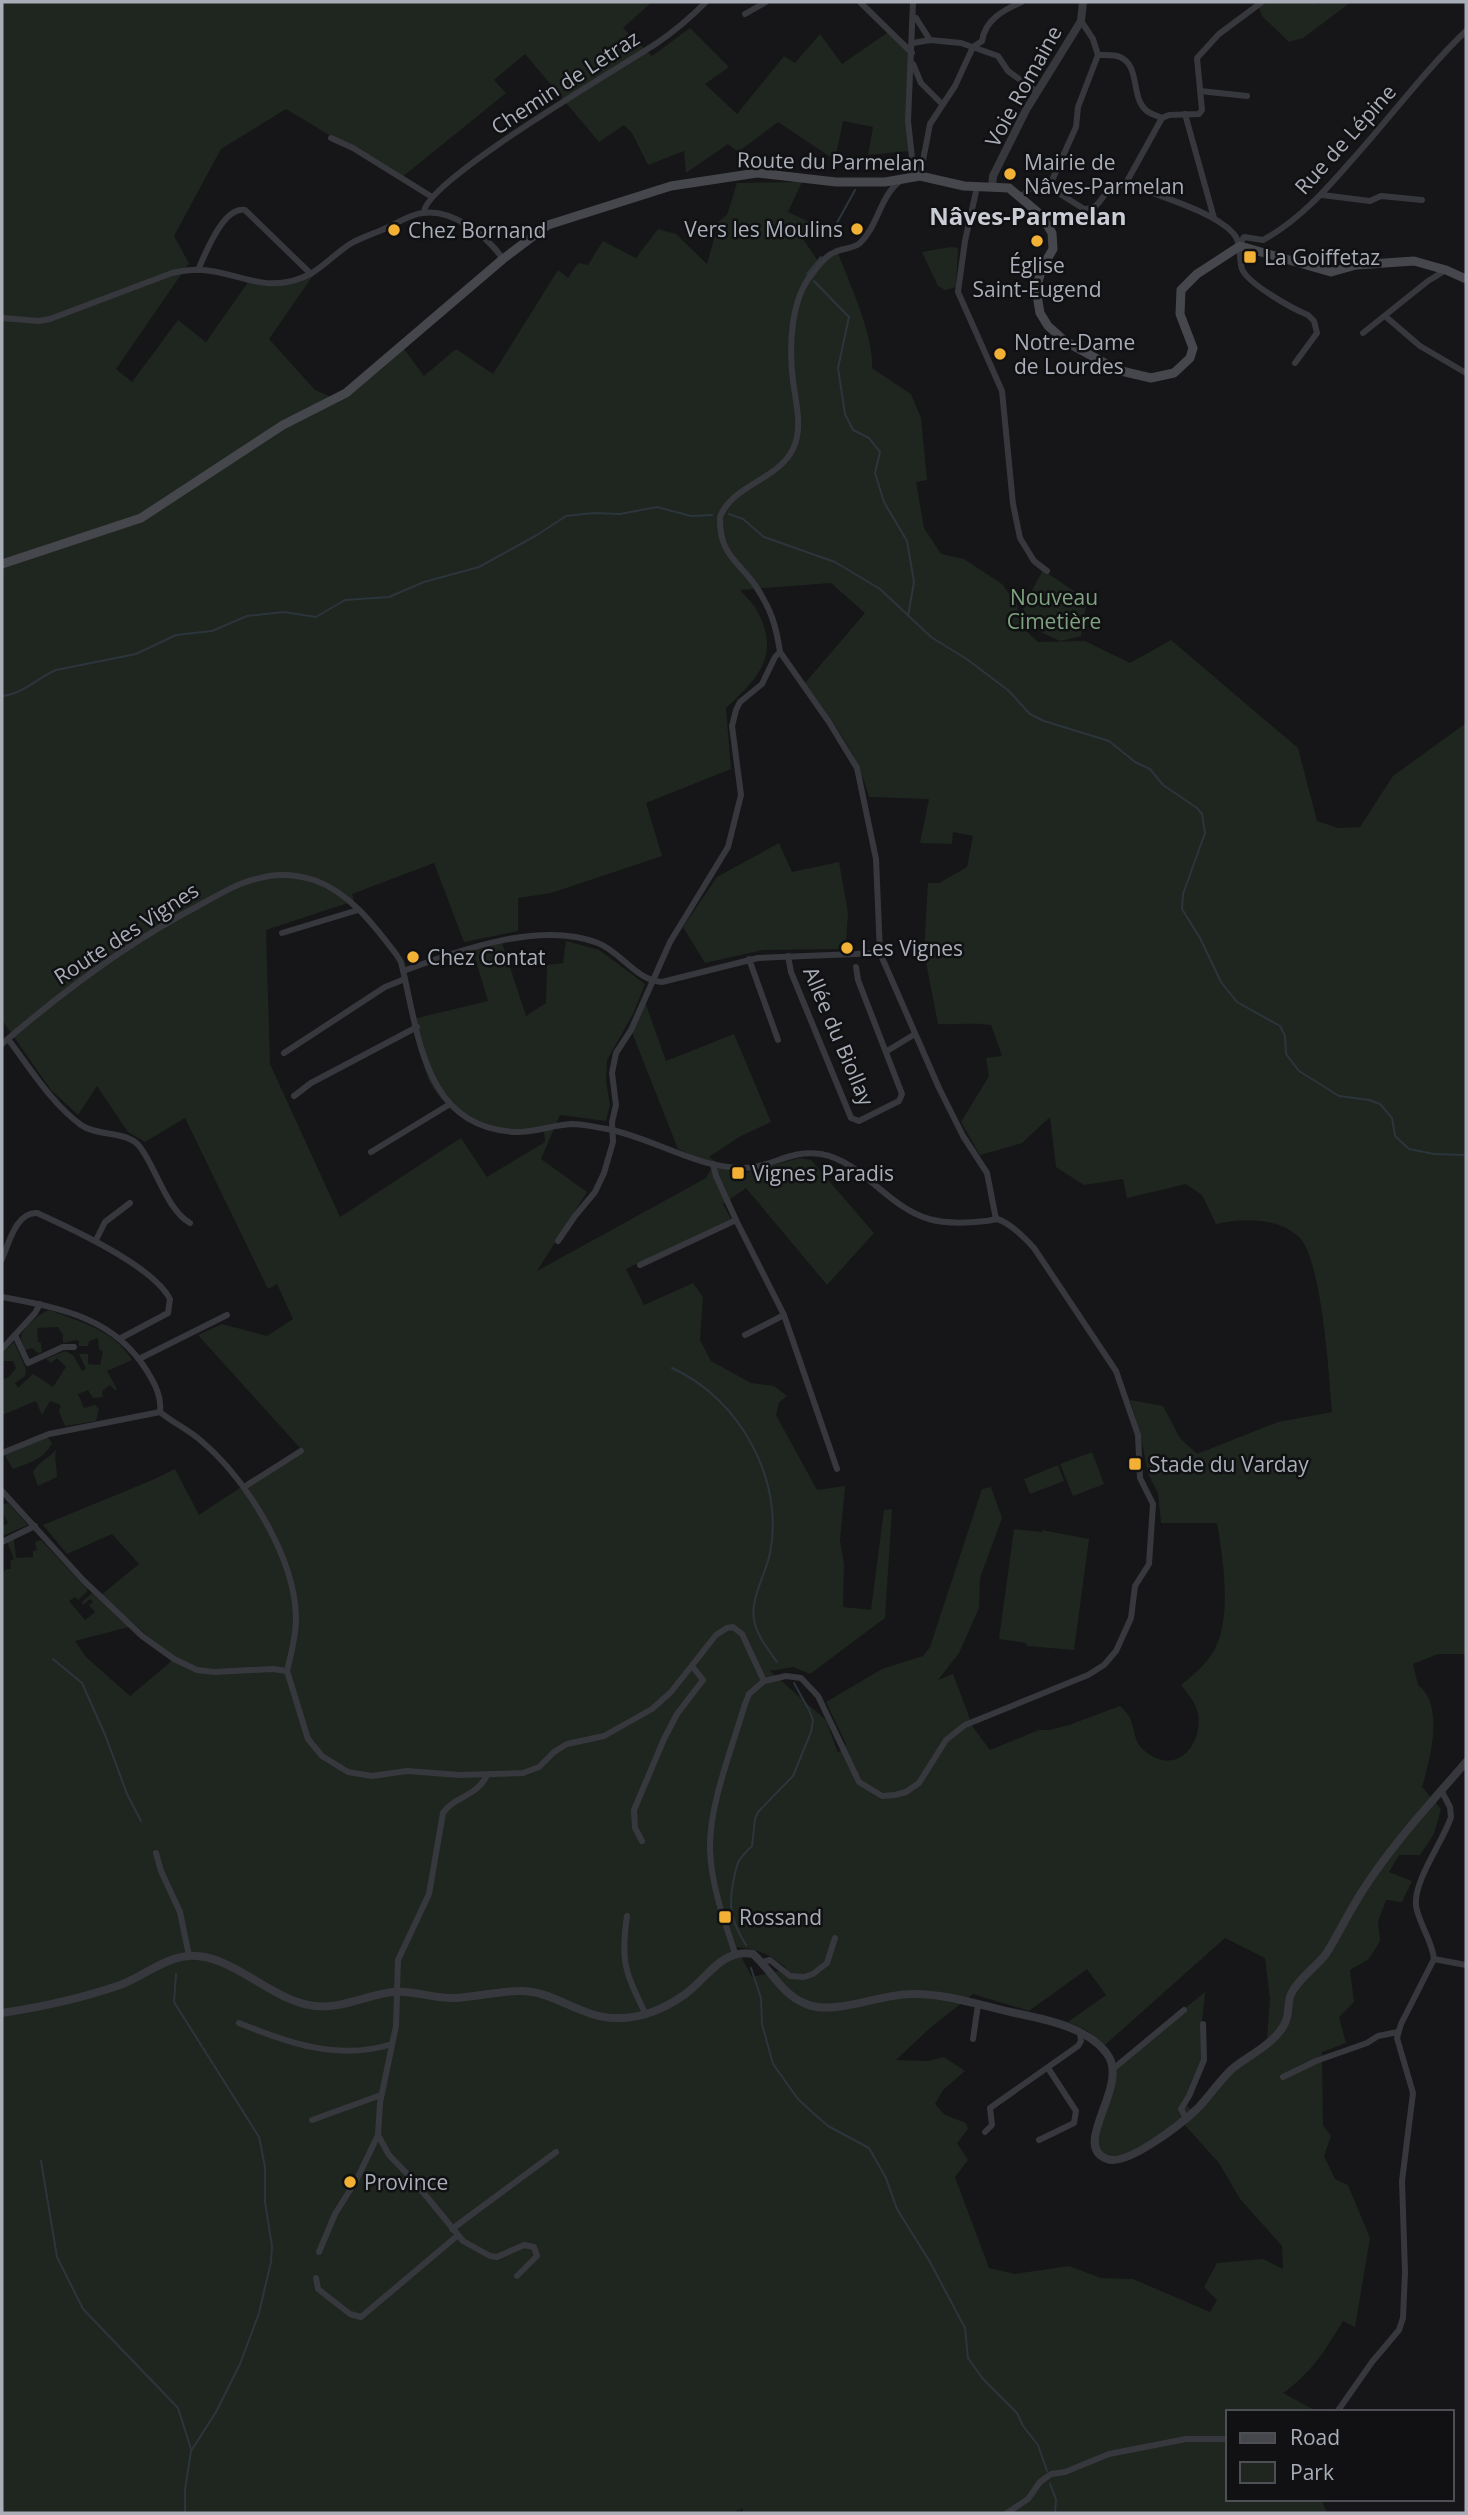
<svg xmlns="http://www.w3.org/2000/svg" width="1468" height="2515" viewBox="0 0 1468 2515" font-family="'Open Sans',sans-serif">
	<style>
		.green { fill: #1e261f; fill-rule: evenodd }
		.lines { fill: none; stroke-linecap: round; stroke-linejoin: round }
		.stream { stroke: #2c353c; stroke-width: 2 }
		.minor { stroke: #37383d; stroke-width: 6 }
		.tertiary { stroke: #37383d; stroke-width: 8 }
		.secondary { stroke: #45474d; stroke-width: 9 }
		.poi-dot { fill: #f2b134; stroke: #111113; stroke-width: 2.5 }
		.labels { text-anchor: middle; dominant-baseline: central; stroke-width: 5; stroke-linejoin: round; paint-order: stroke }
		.street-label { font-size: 21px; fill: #a8adb8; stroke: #111113 }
		.poi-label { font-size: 21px; fill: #a8adb8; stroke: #111113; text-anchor: start }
		.park-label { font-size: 21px; fill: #7fa381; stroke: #111113 }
		.quarter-label { font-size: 24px; font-weight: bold; fill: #c9ccd4; stroke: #111113 }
	</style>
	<rect width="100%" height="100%" fill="#161618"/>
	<g class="green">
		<path d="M2,2h650l-29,26 29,28 38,-28 39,39 -24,17 32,30 47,-58 11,7 25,-29 22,30 48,-33 19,24 1,96 -42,4 5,-28 -30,-6 -8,39 -57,-38 -40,30 -10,-8 -42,29 -2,-22 -36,14 -16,-32 -8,-8 -25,17 -74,-88 -31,26 12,13 -105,85 -115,-69 -65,40 -47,87 15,27 -73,106 16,13 46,-62 28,22 45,-64c27,11 37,7 63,-4l-45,65 46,51 23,10 63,-55 23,31 32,-27 37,25 65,-104 10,8 10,-15 10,2 15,-24 33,17 22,-29 18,5 31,30 12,-43 8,-6 10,-32 65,-1 -14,30 30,14 -15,13 17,25 17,-13c12,31 37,84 35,117l39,26 10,24 6,62 -11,2 8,46 17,26 23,5 38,25 15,20 3,21 18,17 47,-1 45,22 41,-23 127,108 19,73 21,7 22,-1 33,-51 73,-53v931h-28l-25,10 5,21c27,20 12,75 4,102l19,22 -7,25 -14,21h-21l-10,17 23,9 -10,21 -16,-2 -8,22 2,19 -11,18 -19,11 4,32 -15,15 7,26 -24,9 1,73 8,11 -7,20 11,23 13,6 22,53 -15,89 -12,-6c-16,27 -33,54 -60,72l35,19h-90v87h93l6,14h-584v-5l-11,5h-730v-938l4,-6h5l-1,-8 4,-2 -7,-17 7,-3 2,19 17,-1v-6l4,-1 -2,-8 6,-2 46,49v3l-9,8 -3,-3 -6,4 16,19 10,-8 -6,-7 4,-3 -3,-3 -7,6 -1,-3 10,-9 37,34 -54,14 11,16 44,39 44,-37 -73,-64 38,-31 -27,-30 -45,20 -24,-29 107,-44 25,-12 24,46 101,-67 -102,-113 24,-11 45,12 26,-17 -16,-35 -9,5 -83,-171 -40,24 -17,-10 -31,-46 -19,29 -27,-25 -49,-70zM831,583l34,30 -60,70c27,38 52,68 64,114l60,2 -9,44 32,1 1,-12 20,4 -6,31 -28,16h-11l-4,69 14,72c19,1 34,-2 53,1l11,31 -16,2 3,18 -28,46 19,33 42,-12 28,-26 6,50 28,18 39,-6 4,19 59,-14 16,11 14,29c27,-6 61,-7 83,13 23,22 30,140 33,175l-54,10 -81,32 -17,-16 -17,-32 -33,-6 10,33 8,41 10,19 3,30h56c6,33 14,90 0,121 -7,17 -22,30 -36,41 6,8 15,18 17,28 5,32 -21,63 -52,39 -13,-10 -10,-20 -16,-34 -2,-4 -7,-9 -10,-12l-51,19 -19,5h-11l-49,20 -17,-23 -20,-53 -15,6 21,-27 20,-45 1,-30 22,-60 -11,-31 -9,2 -52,158 -7,9 -41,13 -56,33 20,42 -8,9 -12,-33 -56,-49 23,-4 17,7 75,-56 7,-109 -8,1 -13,100 -28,-3 1,-43 -4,-23 5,-55 -28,4 -41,-75 3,-12 8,-7 -13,-10 -23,-3 -40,-22 -11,-21 3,-43 -10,-14 -49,22 -18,-36 105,-50 -8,-15 23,-16 81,97 47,-52 -63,-73 -11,-2 -65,17 -26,-18 30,-20 32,-15 -37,-88 -68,27 -21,-59 -14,28 47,119 35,16 -7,13 -169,93 50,-79 -46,-33 19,-44 46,6 4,-16 -4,-24 1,-21 26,-46 12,-30 -46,-34 -33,-9 -3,22 -16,2 -1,38 -20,13 -24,-73 -29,8 15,50 -75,18c4,20 8,40 15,59 5,12 14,22 23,31 28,24 57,27 93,22l1,11 -58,35 -26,-39 -121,79 -70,-153 -4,-134 88,-29 -2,-7 82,-31 30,79 54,-11v-33l33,-5 111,-37 -16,-53 85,-34 -5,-61c34,-31 56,-55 29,-101 -4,-6 -10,-11 -15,-17zM1225,1938l40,20 5,41 -3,39 -75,74 -5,-7 17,-52 -3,-23 4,-38 -86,70 -25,79 15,19 23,-5 50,-33 37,41 21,36 42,47 1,23 -20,-10 -46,4 -13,24 13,13 -7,12 -77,-33 -32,-1 -32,-12 -54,8 -26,-6 -34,-91 13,-17 -11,-17 11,-14 -2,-6 -21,-8 -10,-11 8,-14 22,-19 -21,-14 -17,4 -31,-1 34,-32 43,-34 56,17 58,-42 19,26 -38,27 20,9 17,14zM736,1947c22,2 34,7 51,22l-35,8z"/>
		<path d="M1262,2h53l3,2 5,-2h28l-48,36 -14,4 -27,-26 -4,-11z"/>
		<path d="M951,247l7,1 -2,39 -11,3 -7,-4 -16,-34z"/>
		<path d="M1043,570l44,30 -6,36 -21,5 -32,-15 -5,-19z"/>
		<path d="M779,843l13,29 47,-10 9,51 -2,30 -8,6 -75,1 -58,13 -22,-36 34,-50z"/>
		<path d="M49,1310c30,11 66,21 83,50l-25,11 10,18 -2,1 -5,-5 -8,6 1,6 -10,1 -5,-8 -10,4 6,14 11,-3 4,4 -3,12 -31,5 -6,-15 2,-6 -11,-4 -8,14 -6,-14 -34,14v-35l7,-3 7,-9 -3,-7h-11v-7l12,-12 12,27 -1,7 -10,7 3,5 15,-14 20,13 13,-20 -9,-9 -6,5 -5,-4 19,-8 8,4 9,16 4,-2 -7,-15h9v10l12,1 3,-13 -4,-3 -1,-11 -9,3 -1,5h-9v-5l-3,-1 -13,3v-8l-5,-8 -21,1 1,14 3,1 1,9 -4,1 -6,-5 -7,2c0,0 -4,-10 -4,-11 -1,-10 19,-26 28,-29z"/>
		<path d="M47,1437l5,6c-8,16 -23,20 -39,26l-9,-15z"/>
		<path d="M56,1450c-2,12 1,19 1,27l-19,9 -5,-14c4,-9 16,-14 23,-22z"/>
		<path d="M1092,1452l12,32 -31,12 -13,-32z"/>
		<path d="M1058,1465l6,16 -34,13 -6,-15z"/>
		<path d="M8,1503l20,22 -26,11 1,-10 5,-3 -6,-12v-6z"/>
		<path d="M1014,1529l28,3v-2l47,9 -15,111 -47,-4 -1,-3 -27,-4z"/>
	</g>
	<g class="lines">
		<g class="stream">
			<path d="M832,232l23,-42"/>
			<path d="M807,274l14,-17"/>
			<path d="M814,281l35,36 -11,51 7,46 8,16 16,8 11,14 -5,21 9,29 23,39 7,41 -6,34"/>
			<path d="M729,514l14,5 21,18 71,25 45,27 51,48 37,23 41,31 21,23 14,7 65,20 26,21 15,7 13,16 34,23 5,6 3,19 -22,61 -1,15 18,29 21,44 16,20 43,24 5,10 1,18 13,17 40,25 30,4 11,4 12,14 3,18 14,13 25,5 32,1"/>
			<path d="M2,696c21,-2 35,-18 54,-26l80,-16 40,-19 36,-4 35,-15 37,-4 32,5 29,-17 44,-3 35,-15 55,-15 58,-32 29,-19 28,-3 26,1 37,-7 34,9 21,-1"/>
			<path d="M672,1368c67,30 113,112 98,185 -4,21 -20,45 -16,67 3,16 14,29 23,42"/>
			<path d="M53,1659l29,24 24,54 21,57 14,27"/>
			<path d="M746,1945c-14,-23 -18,-35 -13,-62 4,-20 4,-23 19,-37l3,-27 3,-7 35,-36 18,-44 2,-12 -4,-10 -15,-27"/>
			<path d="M751,1968l10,30 1,26 11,40 25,35 14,13 16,14 41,22 17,30 11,31 33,53 35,66 3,30 15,21 34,34 6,13 15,19 9,26"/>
			<path d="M176,1974l-2,28 85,135 6,30v35l7,44 -1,16 -12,51 -19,51 -24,48 -25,39 -6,39v23"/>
			<path d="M41,2161l16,96 26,52 95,99 13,41"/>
			<path d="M1050,2484l6,15 -1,14"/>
		</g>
		<g class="minor">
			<path d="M860,2l52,51"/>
			<path d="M913,2l-5,119 6,55"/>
			<path d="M745,14l21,-12"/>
			<path d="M916,18l14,22"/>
			<path d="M913,43l17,-3 31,3 37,13 10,15 29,21"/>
			<path d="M1098,55c6,0 16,-1 22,2 21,9 10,41 27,54 4,3 10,5 15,7"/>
			<path d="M913,64l8,19 21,21"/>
			<path d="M1200,91l47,5"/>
			<path d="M1185,114l29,104"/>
			<path d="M331,138l22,10 79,49"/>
			<path d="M920,176l10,-52 25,-38 18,-39 9,-6c3,-21 21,-31 40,-39"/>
			<path d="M1126,183l36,-65 7,-3 30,-1 3,-4 -5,-52 22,-24 43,-32"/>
			<path d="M977,187l-12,54 -7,51 44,99 11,113 7,34 14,23 13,10"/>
			<path d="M1049,187l35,22c15,0 15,-9 24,-18 5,-4 12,-6 18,-8 29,12 87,28 107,50 10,11 5,24 9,36 6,15 51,40 66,46l6,6 3,12 -22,30"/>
			<path d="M1049,187l27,-60 2,-20 20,-52 -5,-16 -12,-18"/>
			<path d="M1322,195l48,6 11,-5 41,4"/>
			<path d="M1020,197l10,-8 19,-2"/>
			<path d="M424,212c2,-32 197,-145 233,-169 18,-12 34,-26 49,-41"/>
			<path d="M1240,244l4,-7 19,3c35,-19 62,-49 88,-79 39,-43 73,-90 115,-130"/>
			<path d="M198,270c8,-18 25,-63 47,-60l66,64"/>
			<path d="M1385,316l35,30 46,27"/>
			<path d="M2,318l37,3 11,-2 122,-46c10,-2 21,-4 31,-3 29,2 55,18 84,12 31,-6 40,-23 63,-38 10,-6 23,-10 34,-15 12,-5 26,-15 39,-16 30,-4 64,23 80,46"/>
			<path d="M1363,333l65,-52 18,-11"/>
			<path d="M780,652l49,70 28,46 19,91 4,94 59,135 24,48 24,37 9,46"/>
			<path d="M282,933l76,-23"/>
			<path d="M788,956l3,16 60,146 8,3 40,-20 3,-7 -44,-114 -2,-13"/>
			<path d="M749,959l29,81"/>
			<path d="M403,971c55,-20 137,-51 195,-28 23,9 39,38 64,39l96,-24 122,-5"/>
			<path d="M8,1039c22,29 43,64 73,86 17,12 46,5 59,22 16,21 27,63 50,76"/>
			<path d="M2,1044c60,-52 125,-101 196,-138 19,-10 37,-22 58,-27 19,-6 39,-5 58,1 35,12 60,45 82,74l5,8c18,72 22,168 117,170 18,0 35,-7 53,-8 12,0 24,3 36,5 47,9 88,39 137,39 27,0 46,-19 77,-14 41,7 66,53 108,65 17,5 40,4 57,2 2,0 10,-2 11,-2 12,3 29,20 37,29l82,123 22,64 2,43 13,26 -4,60 -14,22 -4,32 -15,33 -12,14 -16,10 -123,50 -19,15 -27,43 -13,9 -11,3 -13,1 -23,-14 -41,-86 -17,-18 -15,-2 -22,5 -15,13 -4,10c-13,44 -36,101 -35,145 1,36 14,71 25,104"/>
			<path d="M887,1051l28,-17"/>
			<path d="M284,1053l101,-66 20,-8"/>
			<path d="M294,1096l17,-13 106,-56"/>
			<path d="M371,1152l79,-48"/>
			<path d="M713,1164l3,12 20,44 48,95 53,154"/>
			<path d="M96,1240l9,-18 25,-19"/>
			<path d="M558,1241l17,-25 20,-24 9,-19 9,-31 -1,-20 4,-17 -4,-32 4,-20 15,-23 39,-88 58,-95 13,-52 -9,-69 4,-16 4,-8 22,-18 13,-27 5,-5c-4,-27 -9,-43 -25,-67 -18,-25 -36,-31 -35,-68 12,-32 58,-37 73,-68 10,-21 3,-45 0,-68 -4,-33 -3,-81 19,-107 6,-8 14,-19 23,-22 8,-4 18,-3 25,-9 18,-17 20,-47 40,-62"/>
			<path d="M2,1259c7,-16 14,-47 35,-46 35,16 116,53 133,86l-2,14 -47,25"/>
			<path d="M640,1265l96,-45"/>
			<path d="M2,1297c58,11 112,20 145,74 8,13 15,26 13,41"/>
			<path d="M15,1335l13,28 35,-16h11"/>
			<path d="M745,1335l39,-20"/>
			<path d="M2,1349l33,-36 5,-9"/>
			<path d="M139,1359l88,-44"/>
			<path d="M160,1412c12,10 27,17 39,27 47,39 96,118 97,179 0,18 -5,37 -9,53"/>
			<path d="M2,1453l47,-19 111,-22"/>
			<path d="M244,1487l57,-36"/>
			<path d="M2,1491l81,89 59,56 32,23 23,11 17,2 59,-3 14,2 21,68 14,17 26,16 24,4 35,-5 53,4 63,-2 16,-6 15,-15 13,-8 37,-8 48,-27 19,-17 45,-57 11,-7 6,-1 9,7 22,47"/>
			<path d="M2,1542l33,-16"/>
			<path d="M642,1841l-7,-13 -1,-18 30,-71 13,-25 26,-34 -11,-14"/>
			<path d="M156,1853l5,18 19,41 9,44"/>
			<path d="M627,1916c-7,48 -1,57 19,99"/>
			<path d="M1434,1959c-2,-19 -15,-35 -18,-53 -3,-25 27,-64 35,-89l-1,-10 -9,-17"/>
			<path d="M762,1962l8,-2 20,16 14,1 9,-3 14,-11 8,-25"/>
			<path d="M239,2023c49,20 100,38 153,21"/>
			<path d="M973,2039l5,-34"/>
			<path d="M1113,2069l71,-59"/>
			<path d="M1283,2077l33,-16 51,-18 11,-7 20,-4"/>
			<path d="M1186,2118l-5,-9 8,-13 15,-36 -1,-36"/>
			<path d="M312,2120l69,-25"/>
			<path d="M985,2132l7,-7 -2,-17 88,-62 3,-5 -1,-8"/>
			<path d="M378,2135l11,20 24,25 50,61 27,15 7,1 27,-12 10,2 3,9 -20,20"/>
			<path d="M1039,2140l35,-17 2,-12 -28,-43"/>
			<path d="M452,2229l104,-77"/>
			<path d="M319,2252l16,-38 22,-35 21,-44 2,-32 16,-77 2,-66 31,-66 14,-81c11,-17 34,-16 44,-38"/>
			<path d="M316,2278l2,11 32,25 11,3 96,-81"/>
			<path d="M1337,2412l35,-50 27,-32 4,-12 2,-46 -3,-91 11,-88 -16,-55 4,-14 33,-65 32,6"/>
			<path d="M1007,2513l21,-14 12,-17 11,-8 14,-2 44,-18 77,-15h42"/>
		</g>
		<g class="tertiary">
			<path d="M992,187l1,-11 33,-66 55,-89 2,-19"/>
			<path d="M2,2013c39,-6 81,-15 118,-28 22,-8 44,-27 68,-29 45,-3 82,45 127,50 27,3 51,-11 78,-14 20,-2 42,7 63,6 21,-1 42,-7 63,-7 34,-1 62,27 96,27 25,1 49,-9 69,-23 23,-16 37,-47 69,-41 19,17 29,41 53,50 29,12 73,-10 105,-10 36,-1 74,13 109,20 29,6 72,15 89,43 18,32 -38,89 -2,102 20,8 75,-36 90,-50 12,-12 22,-28 35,-40 17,-14 41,-24 52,-44 6,-9 3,-22 7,-31 7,-15 25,-27 35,-40 13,-21 24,-44 37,-64 30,-47 68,-87 103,-128"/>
		</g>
		<path class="secondary" d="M2,564l139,-46 142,-93 63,-32 157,-134 45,-34 123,-39 86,-13 79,9h49l35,-6 44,10 45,2 33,28 10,17 1,16 -11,19 -6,21 4,24 8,13 17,15 52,29 34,8 23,-5 16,-15 3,-10 -13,-34 1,-24 16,-16 43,-28 91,26 25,-7 58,-4 32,9 20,9"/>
	</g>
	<g class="poi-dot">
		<circle cx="1010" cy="174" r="7"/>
		<circle cx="857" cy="229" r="7"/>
		<circle cx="394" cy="230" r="7"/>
		<circle cx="1037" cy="241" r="7"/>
		<rect x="1243" y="250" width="14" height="14" rx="3.5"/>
		<circle cx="1000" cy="354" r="7"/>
		<circle cx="847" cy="948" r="7"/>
		<circle cx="413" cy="957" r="7"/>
		<rect x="731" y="1166" width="14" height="14" rx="3.5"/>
		<rect x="1128" y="1457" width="14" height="14" rx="3.5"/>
		<rect x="718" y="1910" width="14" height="14" rx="3.5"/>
		<circle cx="350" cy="2182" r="7"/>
	</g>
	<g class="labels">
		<g class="street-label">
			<text transform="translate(565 82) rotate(-33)">Chemin de Letraz</text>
			<text transform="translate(1023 86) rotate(-61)">Voie Romaine</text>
			<text transform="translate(1345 139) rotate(-48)">Rue de Lépine</text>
			<text transform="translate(831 161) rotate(1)">Route du Parmelan</text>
			<text transform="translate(126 933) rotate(-33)">Route des Vignes</text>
			<text transform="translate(839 1036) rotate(67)">Allée du Biollay</text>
		</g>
		<g class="poi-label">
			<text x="1024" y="162">Mairie de<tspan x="1024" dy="24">Nâves-Parmelan</tspan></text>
			<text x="843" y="229" text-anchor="end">Vers les Moulins</text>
			<text x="408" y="230">Chez Bornand</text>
			<text x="1264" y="257">La Goiffetaz</text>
			<text x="1037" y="265" text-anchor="middle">Église<tspan x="1037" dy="24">Saint-Eugend</tspan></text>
			<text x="1014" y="342">Notre-Dame<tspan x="1014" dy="24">de Lourdes</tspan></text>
			<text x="861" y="948">Les Vignes</text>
			<text x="427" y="957">Chez Contat</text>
			<text x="752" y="1173">Vignes Paradis</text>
			<text x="1149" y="1464">Stade du Varday</text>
			<text x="739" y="1917">Rossand</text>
			<text x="364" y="2182">Province</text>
		</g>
		<g class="park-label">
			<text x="1054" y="597">Nouveau<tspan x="1054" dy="24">Cimetière</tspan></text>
		</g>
		<g class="quarter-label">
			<text x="1028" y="215">Nâves-Parmelan</text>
		</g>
	</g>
	<rect width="1468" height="2515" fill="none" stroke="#a8adb8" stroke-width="7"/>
	<rect x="1226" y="2410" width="228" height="91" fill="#111113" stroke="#4d4f55" stroke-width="2"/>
	<rect x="1240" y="2433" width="35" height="10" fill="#45474d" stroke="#4d4f55" stroke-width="2"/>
	<text x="1290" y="2445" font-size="21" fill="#a8adb8">Road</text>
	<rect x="1240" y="2462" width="35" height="21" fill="#1e261f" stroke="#4d4f55" stroke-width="2"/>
	<text x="1290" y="2480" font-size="21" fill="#a8adb8">Park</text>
</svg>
